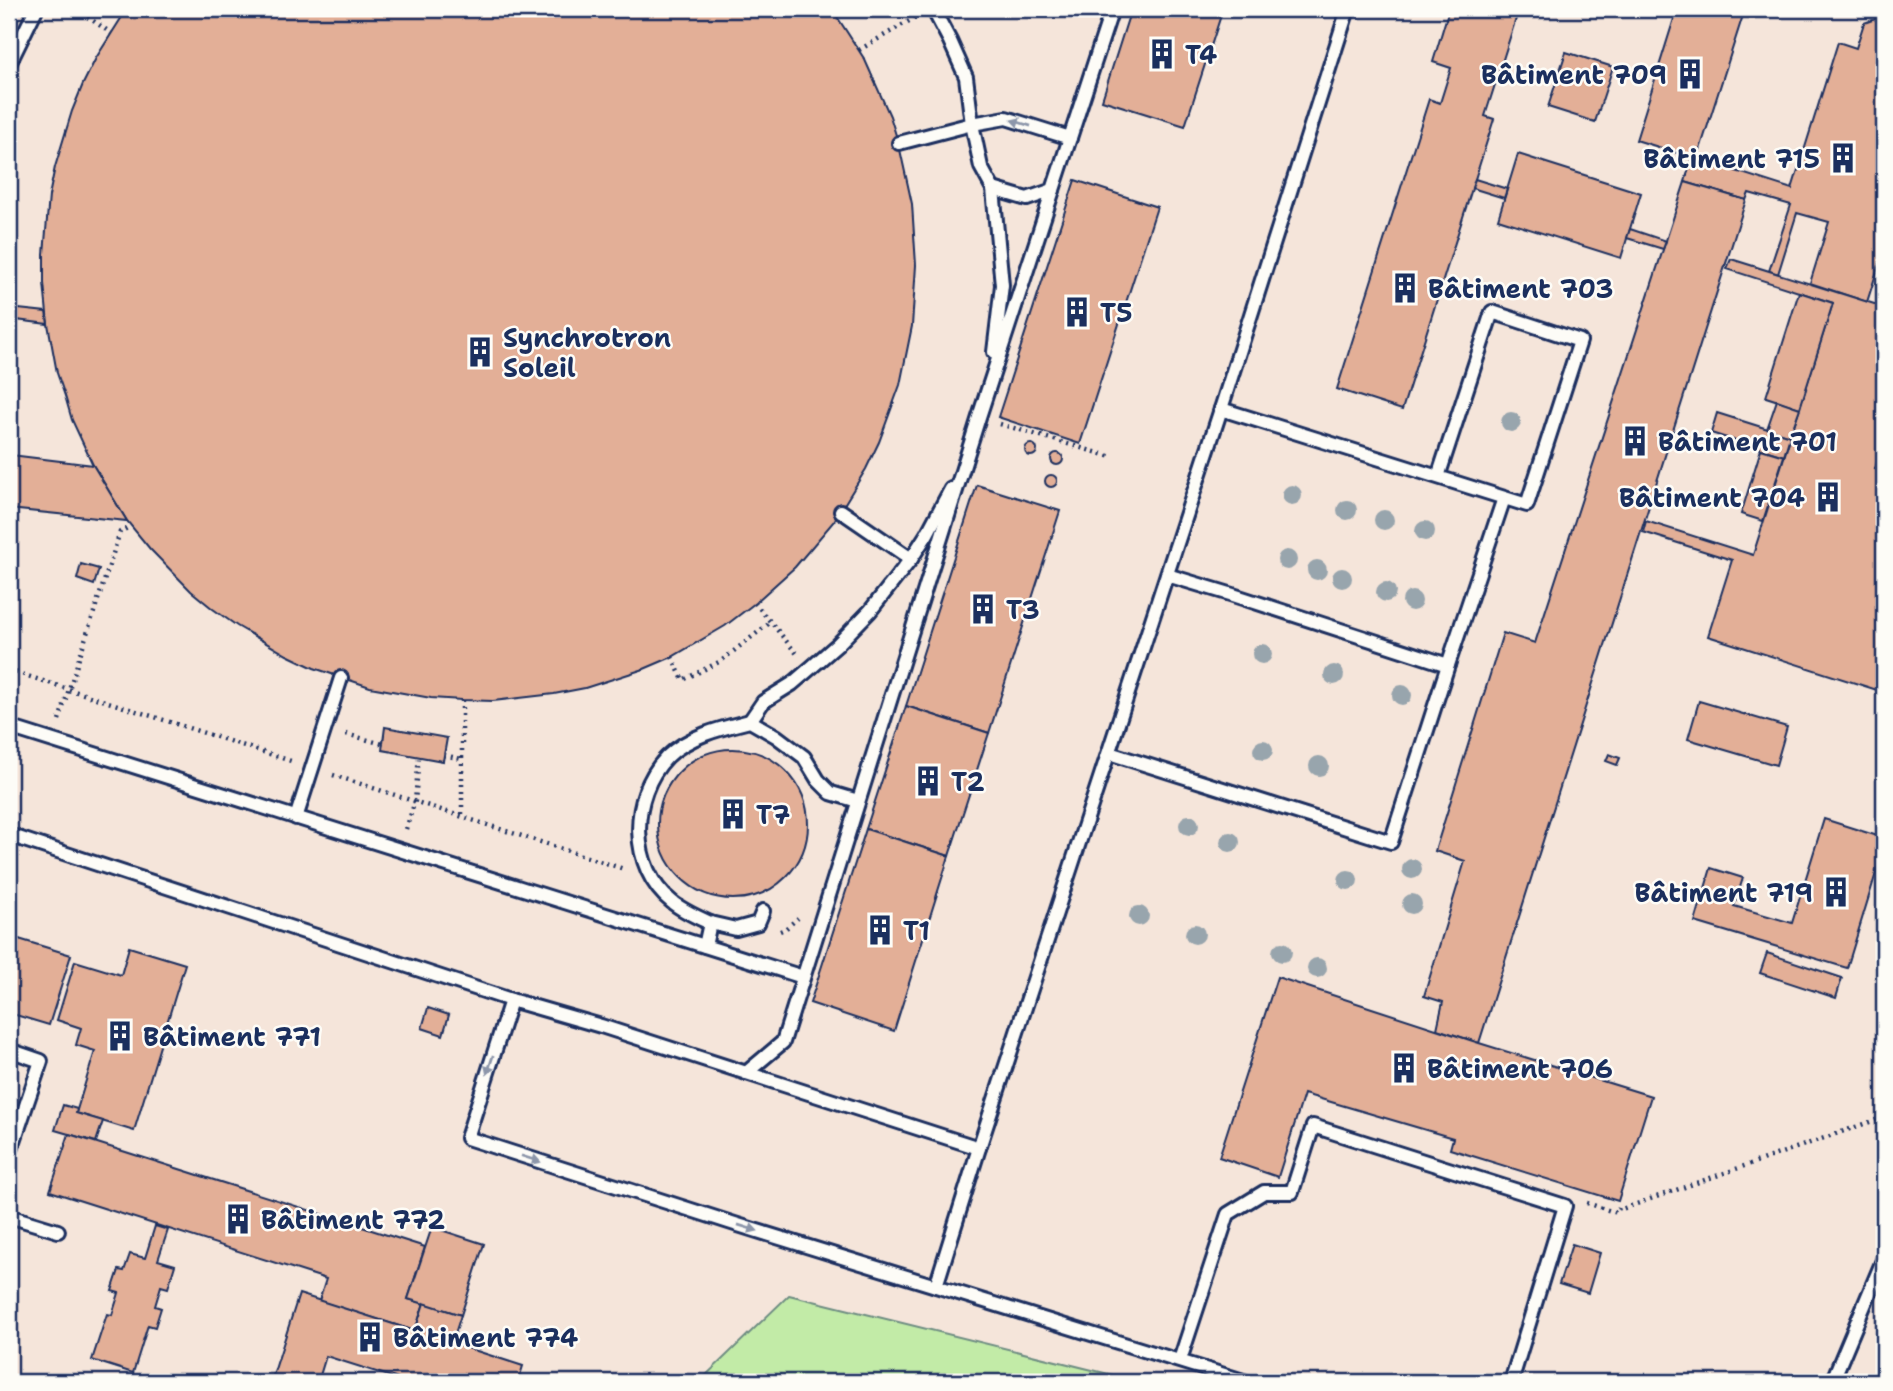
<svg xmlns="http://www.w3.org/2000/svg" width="1893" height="1391" viewBox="0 0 1893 1391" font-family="'Shantell Sans',sans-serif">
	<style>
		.built { fill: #f5e5da }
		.green { fill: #c2eba7; stroke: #6e8d82; stroke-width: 2 }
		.building { fill: #e3af97; stroke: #1b2f5e; stroke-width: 2 }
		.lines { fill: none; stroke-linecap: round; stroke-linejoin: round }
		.service-casing { stroke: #1b2f5e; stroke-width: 18 }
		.path { stroke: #1b2f5e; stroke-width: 4.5; stroke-dasharray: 2 5; stroke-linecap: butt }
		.service { stroke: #fdfcf7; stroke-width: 12 }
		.tree { fill: #98a5ad }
		.oneway { fill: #8c96aa }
		.labels { text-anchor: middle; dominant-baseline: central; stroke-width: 5; stroke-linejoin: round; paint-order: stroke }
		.poi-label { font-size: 26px; font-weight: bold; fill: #1b2f5e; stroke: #fdfcf7; text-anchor: start }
	</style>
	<rect width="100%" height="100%" fill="#fdfcf7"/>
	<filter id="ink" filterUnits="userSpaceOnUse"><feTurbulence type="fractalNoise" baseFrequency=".0143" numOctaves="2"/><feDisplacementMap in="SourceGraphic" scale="14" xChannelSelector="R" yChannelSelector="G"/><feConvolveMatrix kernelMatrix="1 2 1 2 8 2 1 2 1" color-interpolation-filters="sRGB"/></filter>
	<g filter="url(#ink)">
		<path class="built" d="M9,9h1875v1373h-743l-351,-87 -91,87h-690z"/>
		<path class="green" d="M789,1295l352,87h-442z"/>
		<g class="building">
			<path d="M127,9h705l33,51 25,56 9,29 13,59 4,61 -4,61 -12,59 -21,57 -13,27 -32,52 -39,46 -40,36 -30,23 -53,31 -28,12 -59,19 -31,6 -61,7 -31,-1 -31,-2 -61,-11 -56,-19 -27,-13 -50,-29 -24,-17 -22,-18 -41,-42 -23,-28 -34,-56 -21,-45 -7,-24 -8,-23 -9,-49 -4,-41v-29l5,-58 6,-29 17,-56 11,-27 13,-26z"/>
			<path d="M1131,9h92l-38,117 -83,-26z"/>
			<path d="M1449,9h70l-34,107 9,3 -92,291 -65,-21 92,-290 11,4 11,-35 -18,-6z"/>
			<path d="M1677,9h68l-48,150 -61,-19z"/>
			<path d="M1884,16v233l-17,53 -57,-19 19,-61 -32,-9 -19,61 -9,-3 22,-66 -42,-12 -3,7 -61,-18 7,-25 100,32 46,-147 18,6 8,-25z"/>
			<path d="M1566,52l47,15 -18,55 -47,-15z"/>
			<path d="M1518,154l123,39 -20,65 -123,-39z"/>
			<path d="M1475,179l32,10 -3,9 -32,-10z"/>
			<path d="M1075,180l82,27 -77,237 -82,-27z"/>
			<path d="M1685,182l61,18 -267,843 -42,-14 6,-27 -19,-6 41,-135 -30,-10 68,-218 32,10z"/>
			<path d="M1630,229l36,12 -3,8 -36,-11z"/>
			<path d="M1731,259l153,48v131l-9,31 9,3v196l-7,22 -169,-54 24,-76 -89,-28 3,-11 107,34 80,-252 -106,-34z"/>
			<path d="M1799,292l34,11 -33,105 -34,-11z"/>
			<path d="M9,308l37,4 2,12 -39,-5z"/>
			<path d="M1777,400l23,8 -10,28 -23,-7z"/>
			<path d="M1717,413l73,23 -6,20 -73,-23z"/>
			<path d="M9,436h4l-4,43z"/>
			<circle cx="1031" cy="450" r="6"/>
			<path d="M1761,449l23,7 -21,65 -22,-7z"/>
			<circle cx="1057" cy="459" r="6"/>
			<path d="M11,455l82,10 34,56 -118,-12v-30z"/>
			<circle cx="1051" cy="481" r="6"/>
			<path d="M977,485l83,26 -71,222 -83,-27z"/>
			<path d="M81,564l18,5 -5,16 -17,-6z"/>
			<path d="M1699,701l88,26 -11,38 -88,-26z"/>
			<path d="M906,706l83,27 -40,123 -83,-27z"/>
			<path d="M385,727l62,11 -4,23 -61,-11z"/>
			<circle cx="733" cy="824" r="75"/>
			<path d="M1609,754l11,4 -3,7 -11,-4z"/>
			<path d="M1824,819l60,19v9l-37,121 -152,-46 16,-54 32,10 -9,28 58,17z"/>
			<path d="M866,829l83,27 -55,175 -84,-28z"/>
			<path d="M9,936l62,19 -22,70 -40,-12z"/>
			<path d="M129,947l56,17 -51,167 -58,-18 19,-62 -19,-6 5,-17 -24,-8 18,-59 46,14z"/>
			<path d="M1767,953l75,25 -6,20 -76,-25z"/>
			<path d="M1277,977l202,66 172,53 -33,105 -168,-52 3,-11 -149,-44 -26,83 -59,-20z"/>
			<path d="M428,1008l21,7 -6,20 -21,-7z"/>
			<path d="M63,1105l14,4 -1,4 27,8 -7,21 -41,-12z"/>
			<path d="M69,1134l356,113 -17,52 16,4 -9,28 -96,-30 7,-22 -276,-88z"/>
			<path d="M155,1226l13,4 -10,30 17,5 -7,23 -7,-2 -6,20 6,2 -6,19 -7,-2 -15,48 -41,-13 15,-46 5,1 7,-22 -7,-2 7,-21 5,1 6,-17 15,4z"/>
			<path d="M432,1227l52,17 -23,71 -53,-16z"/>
			<path d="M1572,1244l28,9 -12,40 -29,-9z"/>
			<path d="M299,1294l116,37 9,-28 37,12 -9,28 71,23 -5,16h-110l-82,-26 -8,26h-47z"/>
		</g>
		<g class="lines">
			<g class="service-casing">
				<g id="service">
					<path d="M933,9l17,32 16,36 6,47 9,43 12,22 9,96 -8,67"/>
					<path d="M9,64l27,-55"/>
					<path d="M899,143l73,-19 34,-6 64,20"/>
					<path d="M993,189l34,10 26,-9"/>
					<path d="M1221,409l306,96 53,-164 -88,-29 -54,165"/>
					<path d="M841,511l70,48"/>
					<path d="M1167,575l63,19 218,71 56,-167"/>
					<path d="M750,721l13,-19 29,-18 21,-18 24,-21 33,-34 41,-52 16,-25 24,-45"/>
					<path d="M9,727l794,250"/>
					<path d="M1109,753l282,89 57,-177"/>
					<path d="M296,818l45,-140"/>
					<path d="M9,835l502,165 90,26 378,122"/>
					<path d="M710,923l26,6 22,-6 5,-12"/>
					<path d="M705,946l5,-23c-13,-6 -27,-12 -38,-21 -43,-34 -43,-106 -5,-145 21,-21 55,-29 83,-36l26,15 28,21 14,23 13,13 27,8"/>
					<path d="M511,1000l-44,138 271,87 509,157"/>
					<path d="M9,1050l32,11 -32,95"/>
					<path d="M746,1073l37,-31 196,-625 133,-408"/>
					<path d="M9,1216l49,15"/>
					<path d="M936,1286l43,-138 242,-739 127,-400"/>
					<path d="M1180,1360l48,-146 36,-22h28l21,-66 252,80 -54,176"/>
					<path d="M1832,1382l52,-124"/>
				</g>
			</g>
			<g class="path">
				<path d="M76,9l35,24"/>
				<path d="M859,50l57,-33"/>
				<path d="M1000,424l112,33"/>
				<path d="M755,603l42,51"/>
				<path d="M672,657l11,23 38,-19 50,-39"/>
				<path d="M9,670l282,91"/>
				<path d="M462,700v116"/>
				<path d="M59,720l61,-188 11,-6"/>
				<path d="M346,734l37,10"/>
				<path d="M444,755l17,4"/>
				<path d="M333,775l291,94"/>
				<path d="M406,829l9,-28 4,-44"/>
				<path d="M780,931l5,-2 13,-11"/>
				<path d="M1587,1203l30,10 2,-5 3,1 262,-92"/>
			</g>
			<use href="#service" class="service"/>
		</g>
		<g class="tree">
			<circle cx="1511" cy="422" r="10"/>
			<circle cx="1292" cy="495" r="10"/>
			<circle cx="1347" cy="510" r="10"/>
			<circle cx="1384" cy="520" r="10"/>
			<circle cx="1425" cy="531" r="10"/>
			<circle cx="1287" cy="560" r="10"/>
			<circle cx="1317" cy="570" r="10"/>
			<circle cx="1342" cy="578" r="10"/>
			<circle cx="1386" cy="592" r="10"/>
			<circle cx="1412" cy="601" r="10"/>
			<circle cx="1262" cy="654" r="10"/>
			<circle cx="1334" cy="675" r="10"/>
			<circle cx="1402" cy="695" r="10"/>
			<circle cx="1263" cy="750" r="10"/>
			<circle cx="1319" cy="766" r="10"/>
			<circle cx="1189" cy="825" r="10"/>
			<circle cx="1230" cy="842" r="10"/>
			<circle cx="1412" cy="869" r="10"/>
			<circle cx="1348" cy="880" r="10"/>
			<circle cx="1412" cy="904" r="10"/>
			<circle cx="1139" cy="916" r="10"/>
			<circle cx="1195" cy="934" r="10"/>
			<circle cx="1282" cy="952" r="10"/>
			<circle cx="1317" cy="968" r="10"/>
		</g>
		<defs><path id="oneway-solid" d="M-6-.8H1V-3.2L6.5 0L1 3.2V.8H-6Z" transform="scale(1.75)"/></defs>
		<g class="oneway">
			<use href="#oneway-solid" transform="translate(1021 123) rotate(-163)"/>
			<use href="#oneway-solid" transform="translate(490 1065) rotate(108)"/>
			<use href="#oneway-solid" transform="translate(531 1159) rotate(18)"/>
			<use href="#oneway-solid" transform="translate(748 1228) rotate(17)"/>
		</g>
	</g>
	<defs>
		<g id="building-bare" transform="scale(2.415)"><path d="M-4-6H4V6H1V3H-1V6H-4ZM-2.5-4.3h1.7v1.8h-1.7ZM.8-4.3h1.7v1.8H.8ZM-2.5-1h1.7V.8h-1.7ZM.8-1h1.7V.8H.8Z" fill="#1b2f5e" stroke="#fdfcf7" stroke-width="2.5" paint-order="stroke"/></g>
	</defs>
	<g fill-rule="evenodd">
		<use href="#building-bare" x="1162" y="54"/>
		<use href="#building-bare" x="1690" y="74"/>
		<use href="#building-bare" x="1843" y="158"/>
		<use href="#building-bare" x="1405" y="288"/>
		<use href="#building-bare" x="1077" y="312"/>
		<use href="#building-bare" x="480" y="352"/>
		<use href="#building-bare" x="1635" y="441"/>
		<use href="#building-bare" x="1828" y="497"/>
		<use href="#building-bare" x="983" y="609"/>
		<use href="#building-bare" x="928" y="781"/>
		<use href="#building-bare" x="733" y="814"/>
		<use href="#building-bare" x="1836" y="892"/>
		<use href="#building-bare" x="880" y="930"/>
		<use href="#building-bare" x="120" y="1036"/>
		<use href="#building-bare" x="1404" y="1068"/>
		<use href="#building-bare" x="238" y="1219"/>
		<use href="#building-bare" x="370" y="1337"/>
	</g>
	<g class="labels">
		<g class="poi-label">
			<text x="1185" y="54">T4</text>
			<text x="1667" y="74" text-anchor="end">Bâtiment 709</text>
			<text x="1820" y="158" text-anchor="end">Bâtiment 715</text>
			<text x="1428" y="288">Bâtiment 703</text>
			<text x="1100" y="312">T5</text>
			<text x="503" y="337">Synchrotron<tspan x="503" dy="30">Soleil</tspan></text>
			<text x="1658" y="441">Bâtiment 701</text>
			<text x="1805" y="497" text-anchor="end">Bâtiment 704</text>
			<text x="1006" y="609">T3</text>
			<text x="951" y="781">T2</text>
			<text x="756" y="814">T7</text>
			<text x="1813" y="892" text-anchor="end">Bâtiment 719</text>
			<text x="903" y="930">T1</text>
			<text x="143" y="1036">Bâtiment 771</text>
			<text x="1427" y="1068">Bâtiment 706</text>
			<text x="261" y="1219">Bâtiment 772</text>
			<text x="393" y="1337">Bâtiment 774</text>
		</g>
	</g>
	<rect width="1893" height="1391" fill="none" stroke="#fdfcf7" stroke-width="35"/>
	<rect x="18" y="18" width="1858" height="1356" fill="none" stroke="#1b2f5e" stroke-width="2.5" filter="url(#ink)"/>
</svg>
